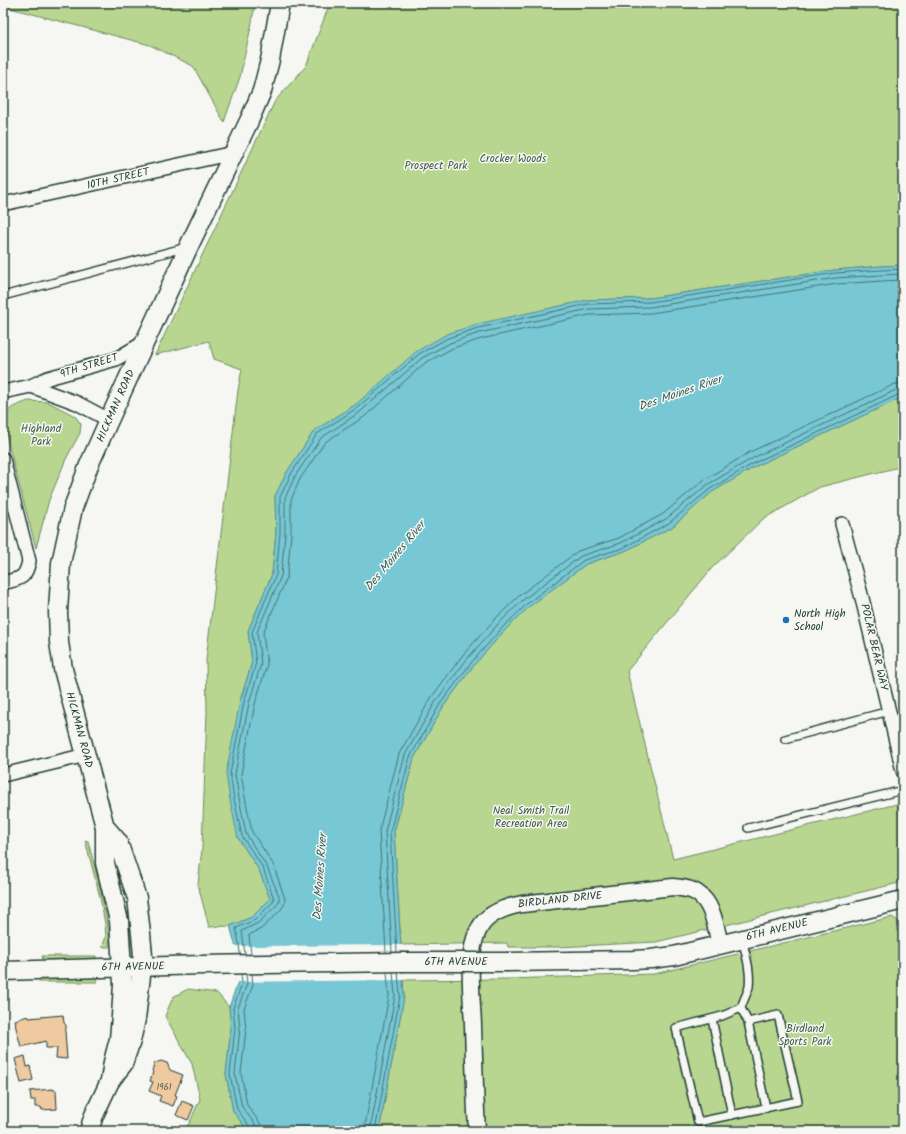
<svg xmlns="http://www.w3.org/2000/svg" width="906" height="1134" viewBox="0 0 906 1134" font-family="Kalam,sans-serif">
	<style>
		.green { fill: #b8d68f; stroke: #6c8a62 }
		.water { fill: #78c7d4; stroke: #549094 }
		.pier { fill: #f6f6f2 }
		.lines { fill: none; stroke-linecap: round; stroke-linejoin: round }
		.shore { stroke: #437474; stroke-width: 1 }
		.building { fill: #efc99f; stroke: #1f3d34 }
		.service-casing { stroke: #1f3d34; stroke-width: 10 }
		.minor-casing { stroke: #1f3d34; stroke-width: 16 }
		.tertiary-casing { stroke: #1f3d34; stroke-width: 19 }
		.secondary-casing { stroke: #1f3d34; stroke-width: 21 }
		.service { stroke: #f6f6f2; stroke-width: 7 }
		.minor { stroke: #f6f6f2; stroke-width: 13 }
		.tertiary { stroke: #f6f6f2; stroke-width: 16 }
		.secondary { stroke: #f6f6f2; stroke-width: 18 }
		.secondary-bridge-casing { stroke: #1f3d34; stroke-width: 21; stroke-linecap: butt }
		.secondary-bridge { stroke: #f6f6f2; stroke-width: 18 }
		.poi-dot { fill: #1f6fb2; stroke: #f6f6f2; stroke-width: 1.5 }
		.labels { text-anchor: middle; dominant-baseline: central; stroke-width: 3; stroke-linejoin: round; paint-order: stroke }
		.number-label { font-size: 9px; fill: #53604f }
		.park-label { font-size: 11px; fill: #3e5c46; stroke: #f6f6f2 }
		.street-label { font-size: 11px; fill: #1f3d34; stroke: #f6f6f2 }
		.poi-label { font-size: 11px; fill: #1f3d34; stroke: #f6f6f2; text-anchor: start }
		.water-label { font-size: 12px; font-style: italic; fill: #35605c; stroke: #f6f6f2 }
	</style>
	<rect width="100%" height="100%" fill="#f6f6f2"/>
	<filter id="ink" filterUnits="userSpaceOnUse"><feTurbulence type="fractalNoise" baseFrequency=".025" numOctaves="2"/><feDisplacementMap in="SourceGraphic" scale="8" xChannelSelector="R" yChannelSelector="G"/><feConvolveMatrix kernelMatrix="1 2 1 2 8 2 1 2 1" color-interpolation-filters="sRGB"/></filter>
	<g filter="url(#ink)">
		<g class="green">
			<path d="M3,3h252l-3,19 -12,55 -16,45 -31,-56 -43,-21 -144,-38 -3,2z"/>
			<path d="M330,3h573v262l-22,1 -46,4 -185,28 -62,2 -67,15 -166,90 -41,26 -27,41 -12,24 1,37 -4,41 -24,57 4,31 -12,39 -2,137 21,32 11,29 -18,18 -22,9 -21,1 -11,-42 4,-37 5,-136 -1,-52 32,-270 4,-21 -28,-10 -5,-18 -54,14 120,-254 31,-35z"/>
			<path d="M903,397v69l-83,21 -57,32 -51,49 -85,103 46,188 224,-55 6,22v56l-247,60 -98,5h-50l-1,-4 -106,2 -7,-113 20,-74 29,-51 31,-42 31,-35 25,-24 56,-42 39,-13 47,-24 40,-35 46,-27z"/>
			<path d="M28,401l20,1 27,14 6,8 -1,9 -14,26 -17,41 -13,48 -32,-120c2,-21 6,-20 24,-27z"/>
			<path d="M85,840l3,1c6,23 12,46 17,69 2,12 5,25 4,37h-7l4,-10 -1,-13 -5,-27z"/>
			<path d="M892,917l9,6 2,5v203h-524l25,-134 -1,-17 105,-1 146,-5z"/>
			<path d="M42,956h54v3l-50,1 -3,-1z"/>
			<path d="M97,977v5h-58l2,-4z"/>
			<path d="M188,989l29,4 12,14 2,21 -5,46 7,37 15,20h-68l9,-7 11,-25 -8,-35 -27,-48 8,-19z"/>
		</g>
		<path class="water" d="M903,265v132l-145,68 -46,27 -40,35 -47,24 -39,13 -56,42 -25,24 -31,35 -31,42 -29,51 -20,74 10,165 -25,134h-131l-15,-20 -7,-37 5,-46 -2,-21 9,-25 -3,-38 -5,-18 22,-9 18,-18 -11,-29 -21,-32 -8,-38 -4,-26 14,-73 12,-38 -4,-32 24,-57 4,-41 -1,-37 12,-24 27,-41 41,-26 62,-54 30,-17 30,-10 111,-24 62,-2 185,-28 46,-4z"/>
		<path class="pier" d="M403,945l2,35 -169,2 -3,-36z"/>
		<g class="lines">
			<g class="shore">
				<path d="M386,952l-7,-121 20,-77 32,-56 31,-42 32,-36 26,-25 58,-44 41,-13 44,-24 41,-34 46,-28 145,-68 8,-1"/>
				<path d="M392,952l-7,-121 20,-76 31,-54 31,-42 31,-35 26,-25 57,-43 40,-13 45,-24 41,-34 46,-27 145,-69h5"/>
				<path d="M397,952l-7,-120 20,-75 30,-53 31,-41 31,-35 26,-25 56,-43 39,-12 46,-25 41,-34 46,-27 144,-68h3"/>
				<path d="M240,954l-1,-10 -3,-16 19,-8 18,-18 1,-3 -11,-31 -21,-32 -8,-37 -4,-25 14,-72 12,-39 -4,-31 24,-57 4,-41v-37l11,-23 26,-40 40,-26 62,-54 29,-16 30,-10 110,-24 62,-2 185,-29 46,-3 22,-1"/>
				<path d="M245,954l-3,-23 16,-8 18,-17 3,-5v-5l-12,-29 -21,-33 -7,-36 -4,-24 14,-71 12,-39 -4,-32 24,-56 4,-42v-36l10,-22 26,-38 39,-26 62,-54 28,-15 29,-10 110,-24 61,-2 186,-29 45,-3 22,-1"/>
				<path d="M251,954l-2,-19 12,-6 19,-18 4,-6 1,-6 -12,-35 -21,-32 -7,-35 -4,-23 14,-70 12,-39 -4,-32 24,-56 4,-43v-34l9,-21 25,-37 39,-25 61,-54 28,-15 28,-9 108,-24 62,-2 186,-29 45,-3 21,-1"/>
				<path d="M241,974l1,10 -9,24 2,20 -5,46 7,35 13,18 1,4"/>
				<path d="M246,974l1,10 -9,24 2,20 -5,46 7,33 13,17 1,7"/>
				<path d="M252,974l1,11 -9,24 2,20 -5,44 6,32 13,18 2,8"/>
				<path d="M364,1131l25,-135 -2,-24"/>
				<path d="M370,1131l25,-135 -2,-24"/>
				<path d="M375,1131l25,-135 -2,-24"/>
			</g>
		</g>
		<g class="building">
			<path d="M63,1015l1,8 2,2v5l-1,1 2,28 -11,-1 1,-10h-11v-7l-25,6 -6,-23h1l-1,-4 13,-4 1,2z"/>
			<path d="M25,1056l2,11 3,-1 3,14 -12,3 -6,-24z"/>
			<path d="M161,1061l6,2 3,7 13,5 -8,20 2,1 -4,10 -14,-5 2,-5 -12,-5 4,-9 -3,-1 3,-9 -1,-2 3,-7z"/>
			<path d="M53,1089v1h3l1,19 -15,1 -1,-3h-6v-7h-4l-1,-9z"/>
			<path d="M182,1101l12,5 -6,14 -12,-5z"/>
		</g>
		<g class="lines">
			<g class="service-casing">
				<g id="service">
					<path d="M3,296l184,-49"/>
					<path d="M785,739l104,-28"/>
					<path d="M748,828l155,-38"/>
					<path d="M741,1008l7,14 30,-7 20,86 -100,21 -22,-94 46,-12 19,-8c2,-7 6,-14 8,-21 2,-16 -3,-32 -7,-48"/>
					<path d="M712,1019l20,96"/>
					<path d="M748,1022l18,86"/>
				</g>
			</g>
			<g class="minor-casing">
				<g id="minor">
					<path d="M3,204l230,-51"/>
					<path d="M31,386l46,17 32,17"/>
					<path d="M3,392l28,-6 17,-8 68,-19 29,-17"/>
					<path d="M3,459l26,102c-4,19 -9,17 -26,22"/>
					<path d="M842,524l20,74 41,173"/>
					<path d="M3,775l83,-20"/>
				</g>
			</g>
			<g class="tertiary-casing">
				<path id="tertiary" d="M477,1131c-2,-35 -3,-71 -4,-106 -1,-26 -7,-74 6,-96 8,-16 27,-22 43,-25l151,-17c8,1 17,1 24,6 16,10 19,35 23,52"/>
			</g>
			<g class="secondary-casing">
				<g id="secondary">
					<path d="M508,962l125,-2 18,-1 23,-3 229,-56"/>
					<path d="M3,971l199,-6 200,-3"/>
					<path d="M110,1081l3,-19 6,-23 2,-23 2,-32 -4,-63 -14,-58v-36l-42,-158 -4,-27 -1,-31 3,-48 12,-55 16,-43 20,-45 80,-174 60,-125 13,-30 8,-31 10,-57"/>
					<path d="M89,1131l5,-16 16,-34 13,-17 8,-23 5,-22 6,-52 1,-11 -2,-22 -4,-36 -19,-56 -13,-15"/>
				</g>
			</g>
			<use href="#service" class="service"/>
			<use href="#minor" class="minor"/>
			<use href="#tertiary" class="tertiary"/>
			<use href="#secondary" class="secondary"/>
			<g class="secondary-bridge-casing">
				<path id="secondary-bridge" d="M402,962h106"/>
			</g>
			<use href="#secondary-bridge" class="secondary-bridge"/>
		</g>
	</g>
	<circle class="poi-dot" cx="786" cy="620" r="4"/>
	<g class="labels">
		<g class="number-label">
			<text x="164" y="1087">1961</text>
		</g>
		<g class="park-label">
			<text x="513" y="159">Crocker Woods</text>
			<text x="436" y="166">Prospect Park</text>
			<text x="41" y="429">Highland<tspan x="41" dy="13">Park</tspan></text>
			<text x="531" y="811">Neal Smith Trail<tspan x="531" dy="13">Recreation Area</tspan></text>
			<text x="805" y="1029">Birdland<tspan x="805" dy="13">Sports Park</tspan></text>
		</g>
		<g class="street-label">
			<text transform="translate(118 179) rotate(-13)">10TH STREET</text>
			<text transform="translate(89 366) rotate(-17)">9TH STREET</text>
			<text transform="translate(116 406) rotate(-66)">HICKMAN ROAD</text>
			<text transform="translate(874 647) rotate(77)">POLAR BEAR WAY</text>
			<text transform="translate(79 730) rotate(75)">HICKMAN ROAD</text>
			<text transform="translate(560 900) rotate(-6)">BIRDLAND DRIVE</text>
			<text transform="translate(777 930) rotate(-14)">6TH AVENUE</text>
			<text x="456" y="962">6TH AVENUE</text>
			<text transform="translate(133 967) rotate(-1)">6TH AVENUE</text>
		</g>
		<g class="poi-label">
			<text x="794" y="614">North High<tspan x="794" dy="13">School</tspan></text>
		</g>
		<g class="water-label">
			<text transform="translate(680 393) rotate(-19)">Des Moines River</text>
			<text transform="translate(395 556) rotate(-50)">Des Moines River</text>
			<text transform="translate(320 877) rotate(-86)">Des Moines River</text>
		</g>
	</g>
	<rect width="906" height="1134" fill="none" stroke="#f6f6f2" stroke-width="16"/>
	<rect x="8" y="8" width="890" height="1118" fill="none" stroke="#1f3d34" stroke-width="1.5" filter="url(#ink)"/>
</svg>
